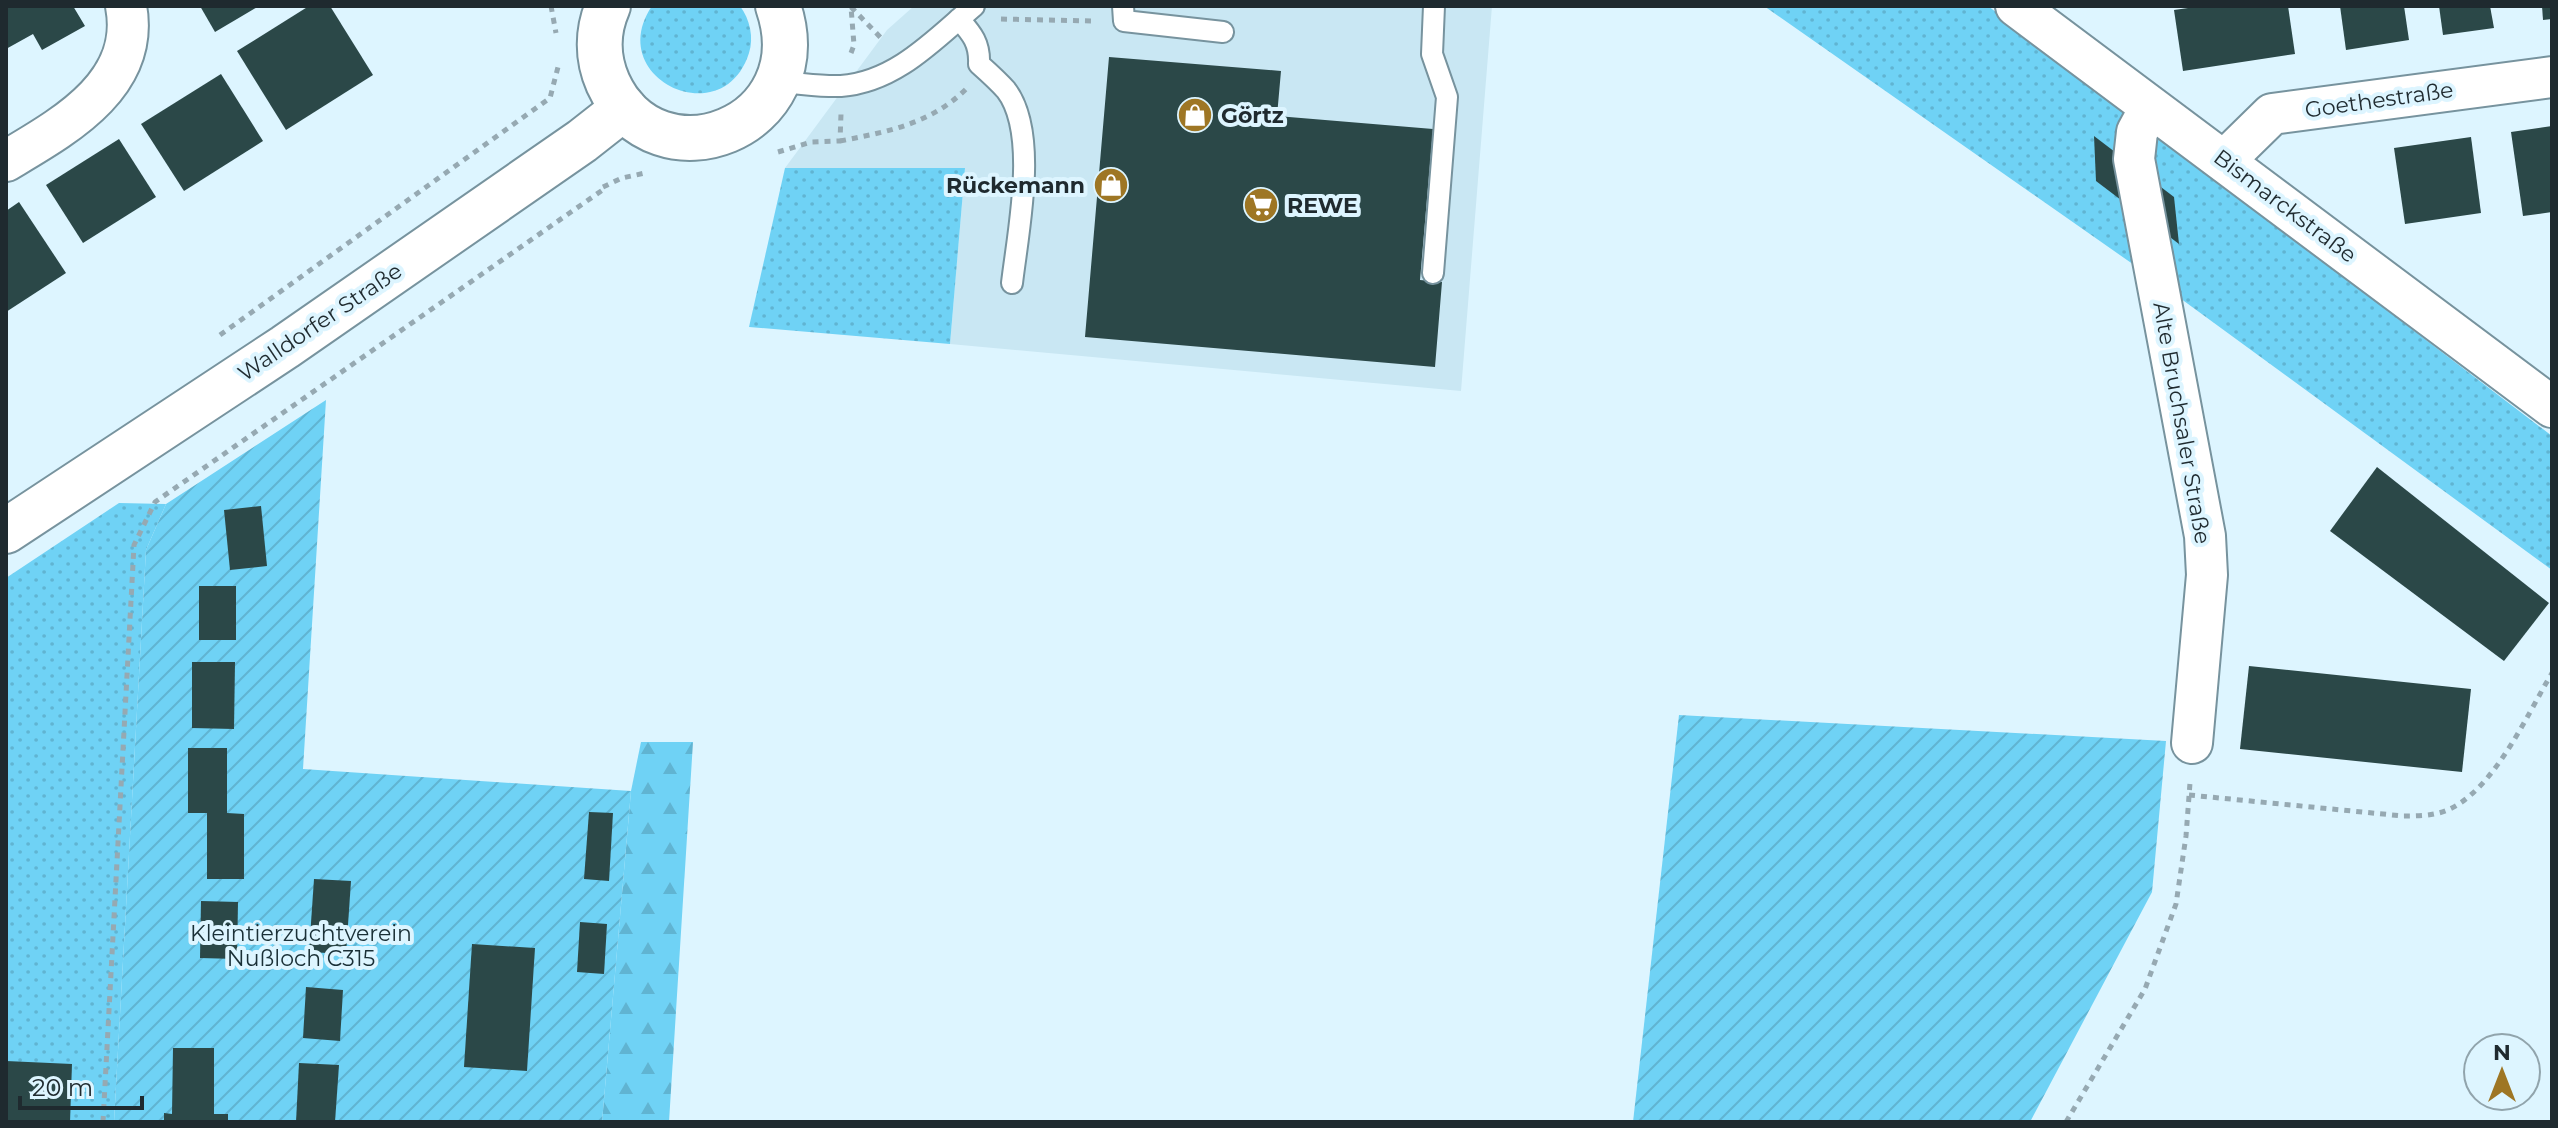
<svg xmlns="http://www.w3.org/2000/svg" width="2558" height="1128" viewBox="0 0 2558 1128" font-family="Montserrat,sans-serif">
	<style>
		.built { fill: #c9e7f3 }
		.grass { fill: url(#grass-dots) }
		.forest { fill: url(#forest-firs) }
		.garden { fill: url(#garden-furrows) }
		.building { fill: #2b4848 }
		.lines { fill: none; stroke-linecap: round; stroke-linejoin: round }
		.service-casing { stroke: #77939e; stroke-width: 24 }
		.minor-casing { stroke: #77939e; stroke-width: 44 }
		.tertiary-casing { stroke: #77939e; stroke-width: 48 }
		.path { stroke: #96a9b2; stroke-width: 5; stroke-dasharray: 6 6; stroke-linecap: butt }
		.service { stroke: #fff; stroke-width: 20 }
		.minor { stroke: #fff; stroke-width: 40 }
		.tertiary { stroke: #fff; stroke-width: 44 }
		.labels { text-anchor: middle; dominant-baseline: central; stroke-width: 8; stroke-linejoin: round; paint-order: stroke }
		.street-label { font-size: 22px; fill: #1f2a2f; stroke: #ddf5ff }
		.poi-label { font-size: 22px; font-weight: bold; fill: #1f2a2f; stroke: #ddf5ff; text-anchor: start }
		.park-label { font-size: 22px; fill: #192f36; stroke: #ddf5ff }
	</style>
	<defs>
		<pattern id="grass-dots" width="8" height="8" patternUnits="userSpaceOnUse" patternTransform="scale(2)"><rect width="8" height="8" fill="#6fd2f5"/><path d="M2 2h.1M6 6h.1" fill="none" stroke="#60b4d2" stroke-width="1.8" stroke-linecap="round"/></pattern>
		<pattern id="forest-firs" width="22" height="20" patternUnits="userSpaceOnUse" patternTransform="scale(2)"><rect width="22" height="20" fill="#6fd2f5"/><path d="M5 1l3.5 6h-7zM16 11l3.5 6h-7z" fill="#60b4d2"/></pattern>
		<pattern id="garden-furrows" width="10" height="10" patternUnits="userSpaceOnUse" patternTransform="scale(2)"><rect width="10" height="10" fill="#6fd2f5"/><path d="M-1 1l2-2M0 10L10 0M9 11l2-2" fill="none" stroke="#60b4d2"/></pattern>
	</defs>
	<rect width="100%" height="100%" fill="#ddf5ff"/>
	<path class="built" d="M914,6h578l-31,385 -511,-47 15,-176h-180l102,-138z"/>
	<g class="grass">
		<path d="M652,6h88c10,13 14,32 9,47 -26,82 -146,25 -97,-47z"/>
		<path d="M1764,6h224l564,430v134l-405,-296z"/>
		<path d="M785,168h180l-15,176 -201,-17z"/>
		<path d="M119,503l47,1 -20,46 -32,572h-108v-544z"/>
	</g>
	<path class="forest" d="M641,742h52l-24,380h-67l29,-331z"/>
	<g class="garden">
		<path d="M326,400l-23,369 328,22 -29,331h-488l32,-572 20,-46z"/>
		<path d="M1679,715l487,26 -14,151 -122,230h-397z"/>
	</g>
	<g class="building">
		<path d="M6,6h67l12,20 -43,24 -9,-16 -27,15z"/>
		<path d="M200,6h59l-44,26z"/>
		<path d="M309,6h21l43,69 -87,55 -49,-79z"/>
		<path d="M2202,6h86l7,48 -112,17 -9,-61z"/>
		<path d="M2340,6h64l5,34 -63,10z"/>
		<path d="M2439,6h51l4,22 -51,7z"/>
		<path d="M2542,6h10v13l-9,1z"/>
		<path d="M1109,57l172,14 -4,45 156,13 -13,151 22,2 -7,85 -350,-30z"/>
		<path d="M221,74l42,67 -79,50 -43,-67z"/>
		<path d="M2552,126v86l-29,4 -12,-84z"/>
		<path d="M2094,136l80,61 5,47 -83,-63z"/>
		<path d="M2471,137l10,76 -76,11 -11,-76z"/>
		<path d="M119,139l37,58 -73,46 -37,-58z"/>
		<path d="M19,202l47,71 -60,39v-101z"/>
		<path d="M2377,467l172,136 -45,58 -174,-130z"/>
		<path d="M261,506l6,60 -37,4 -6,-60z"/>
		<rect x="199" y="586" width="37" height="54"/>
		<path d="M192,662h43l-1,67 -42,-1z"/>
		<path d="M2249,666l222,23 -9,83 -222,-23z"/>
		<path d="M188,748h39v65l17,1v65h-37v-66h-19z"/>
		<path d="M589,812l24,1 -4,68 -25,-2z"/>
		<path d="M314,879l37,2 -5,73 -37,-2z"/>
		<path d="M201,901l37,1 -1,57 -37,-1z"/>
		<path d="M580,922l27,2 -3,50 -27,-2z"/>
		<path d="M472,944l63,4 -8,123 -63,-4z"/>
		<path d="M306,987l37,3 -3,51 -37,-3z"/>
		<path d="M173,1048h41v66h14v8h-64v-9l8,1z"/>
		<path d="M6,1061l66,3 -2,58h-64z"/>
		<path d="M299,1063l40,2 -4,57h-39z"/>
	</g>
	<g class="lines">
		<g class="service-casing">
			<g id="service">
				<path d="M1123,6l1,15 99,11"/>
				<path d="M959,19c13,15 21,24 20,45 9,8 19,17 27,26 33,43 12,141 6,193"/>
				<path d="M778,82c21,1 43,5 63,4 55,-4 94,-47 133,-80"/>
				<path d="M1433,273l14,-176 -15,-43 2,-48"/>
			</g>
		</g>
		<g class="minor-casing">
			<g id="minor">
				<path d="M2016,6l536,401"/>
				<path d="M2150,108l-13,24 -3,27 71,377 2,39 -15,168"/>
				<path d="M2225,160l47,-46 280,-37"/>
				<path d="M6,161c57,-34 135,-76 120,-155"/>
			</g>
		</g>
		<g class="tertiary-casing">
			<g id="tertiary">
				<path d="M608,6c-11,25 -11,52 0,77 49,107 212,45 170,-77"/>
				<path d="M6,531l279,-184 297,-206 42,-33"/>
			</g>
		</g>
		<g class="path">
			<path d="M551,6l5,27"/>
			<path d="M851,7l32,33"/>
			<path d="M1001,19l94,2"/>
			<path d="M851,53l3,-8 -3,-38 2,-1"/>
			<path d="M840,141c46,-9 91,-17 126,-52"/>
			<path d="M778,152l33,-10 29,-1 1,-27"/>
			<path d="M603,187l19,-9 23,-5"/>
			<path d="M220,335l330,-237 8,-31"/>
			<path d="M2189,795l214,21c10,0 21,0 31,-2 54,-9 92,-98 118,-141"/>
			<path d="M103,1122l31,-577 21,-43 449,-313"/>
			<path d="M2066,1122l79,-133 31,-85 10,-68 4,-53"/>
		</g>
		<use href="#service" class="service"/>
		<use href="#minor" class="minor"/>
		<use href="#tertiary" class="tertiary"/>
	</g>
	<defs>
		<g id="shop-disc" transform="scale(1.8)"><circle r="9.5" fill="#9e7624" stroke="#ddf5ff"/><path d="M-5-2.5h2.3a2.7 3.5 0 0 1 5.4 0H5L5.5 6h-11ZM-1.5-2.5h3a1.5 2.3 0 0 0-3 0Z" fill="#fff"/></g>
		<g id="supermarket-disc" transform="scale(1.8)"><circle r="9.5" fill="#9e7624" stroke="#ddf5ff"/><path d="M-6-5.5h2.5l.6 2H6L4.5 2H-2.5L-4.4-4H-6ZM-1.5 3.2a1.3 1.3 0 1 0 .1 0ZM3 3.2a1.3 1.3 0 1 0 .1 0Z" fill="#fff"/></g>
	</defs>
	<g fill-rule="evenodd">
		<use href="#shop-disc" x="1195" y="115"/>
		<use href="#shop-disc" x="1111" y="185"/>
		<use href="#supermarket-disc" x="1261" y="205"/>
	</g>
	<g class="labels">
		<g class="street-label">
			<text transform="translate(2379 100) rotate(-8)">Goethestraße</text>
			<text transform="translate(2285 206) rotate(37)">Bismarckstraße</text>
			<text transform="translate(320 322) rotate(-34)">Walldorfer Straße</text>
			<text transform="translate(2182 423) rotate(80)">Alte Bruchsaler Straße</text>
		</g>
		<g class="poi-label">
			<text x="1221" y="115">Görtz</text>
			<text x="1085" y="185" text-anchor="end">Rückemann</text>
			<text x="1287" y="205">REWE</text>
		</g>
		<g class="park-label">
			<text x="301" y="933">Kleintierzuchtverein<tspan x="301" dy="25">Nußloch C315</tspan></text>
		</g>
	</g>
	<rect width="2558" height="1128" fill="none" stroke="#1f2a2f" stroke-width="16"/>
	<g transform="translate(2502 1072)"><circle r="38" fill="#ddf5ff" stroke="#91a4ac" stroke-width="2"/>
	<path d="M0-6L14 30L0 20L-14 30Z" fill="#9e7624"/>
	<text y="-12" font-size="22" font-weight="bold" text-anchor="middle" fill="#1f2a2f">N</text>
	</g>
	<path d="M20 1096v12h122v-12" fill="none" stroke="#1f2a2f" stroke-width="4"/>
	<text x="32" y="1096" font-size="24" fill="#1f2a2f" stroke="#ddf5ff" stroke-width="6" paint-order="stroke">20 m</text>
</svg>
